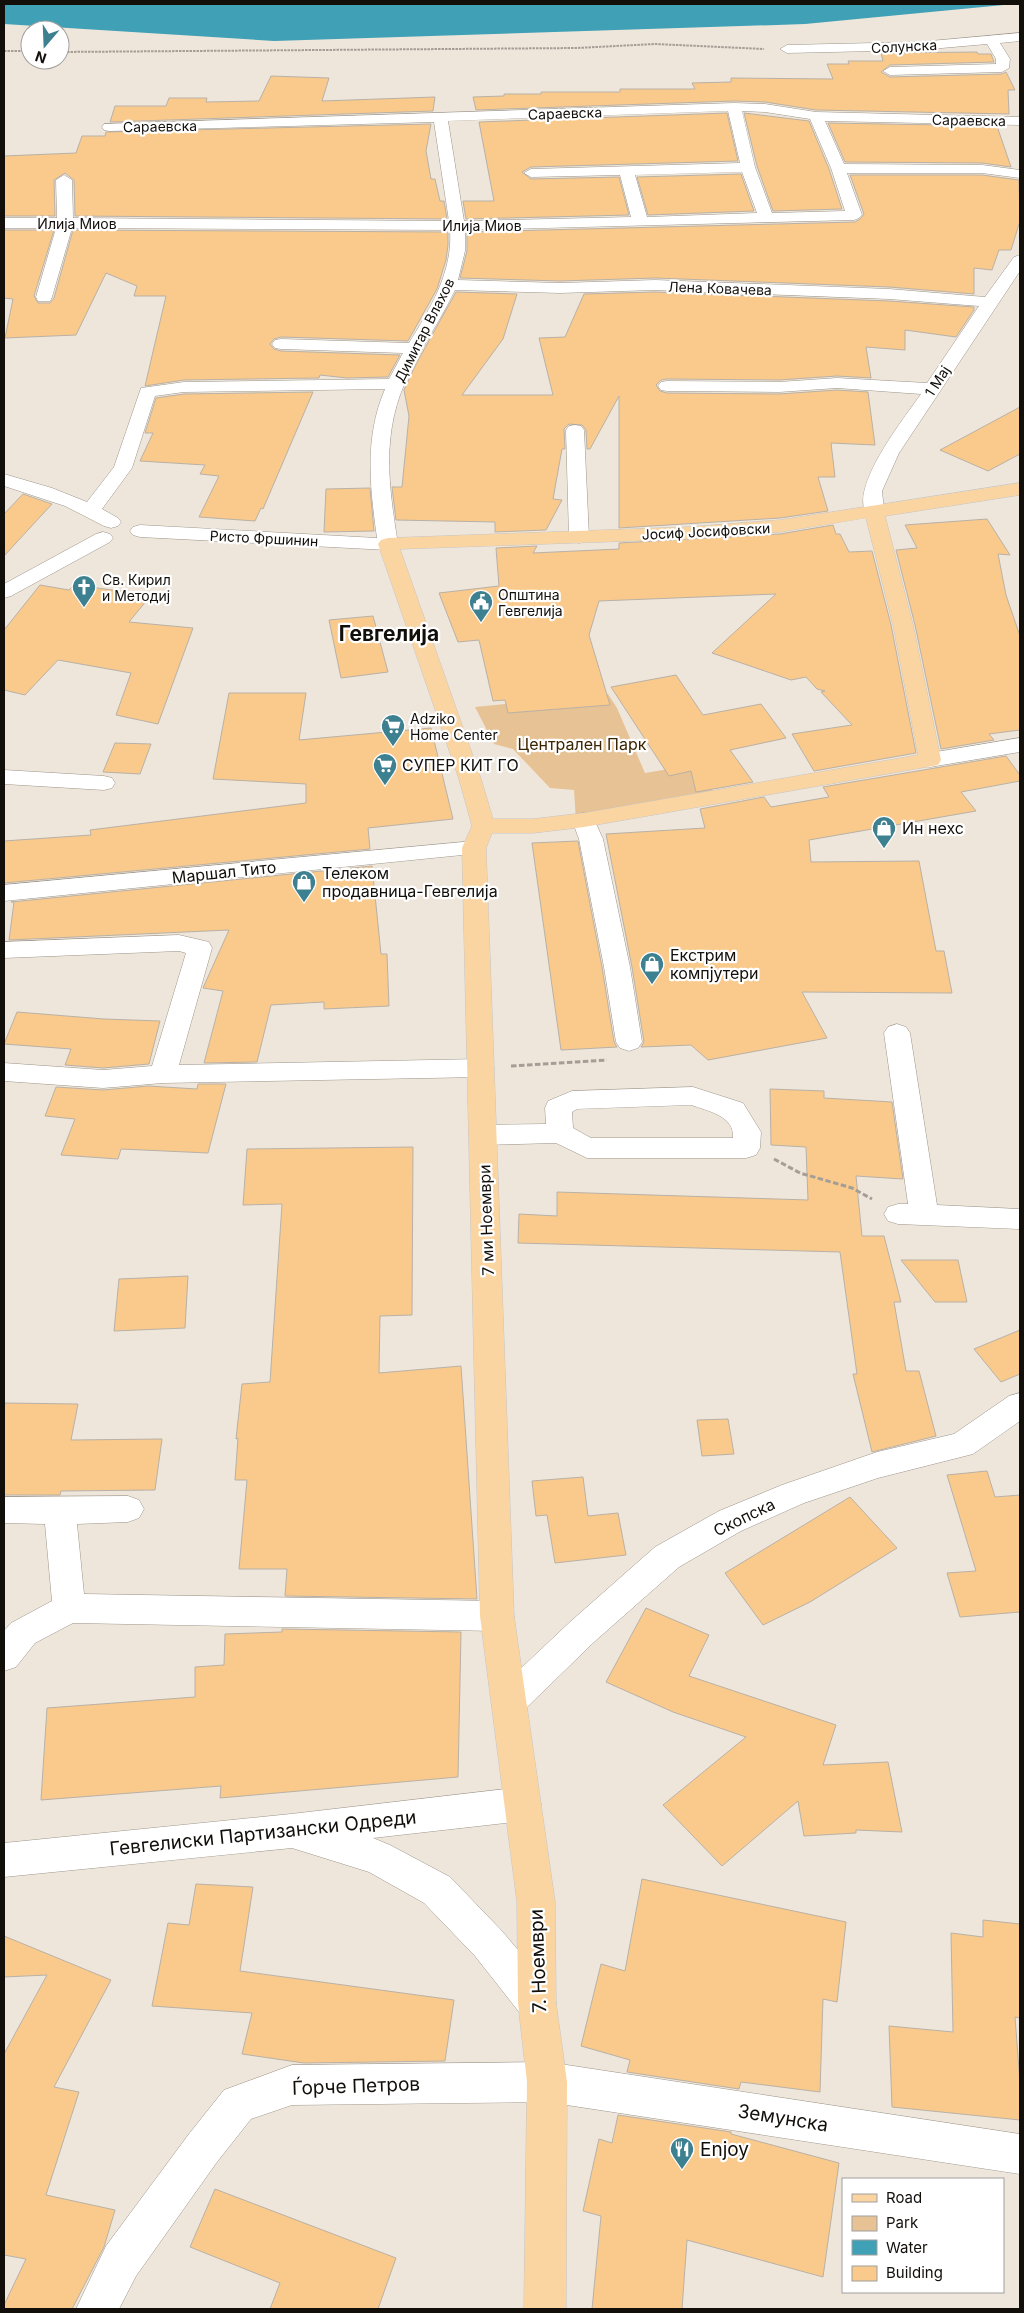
<svg xmlns="http://www.w3.org/2000/svg" width="1024" height="2313" viewBox="0 0 1024 2313" font-family="Inter,sans-serif">
	<style>
		.green { fill: #e7c294 }
		.water { fill: #3fa0b6 }
		.building { fill: #f9ca8c; stroke: #b9b1a6 }
		.lines { fill: none; stroke-linecap: round; stroke-linejoin: round }
		.minor-casing { stroke: #9d958a; stroke-width: 1 }
		.major-casing { stroke: #c6c5c4; stroke-width: 1 }
		.path-far1 { stroke: #a59e96; stroke-width: 2; stroke-dasharray: 2.5 1; stroke-linecap: butt }
		.path { stroke: #a59e96; stroke-width: 3; stroke-dasharray: 5.5 2.5; stroke-linecap: butt }
		.minor { fill: #fff; fill-rule: evenodd }
		.major { fill: #fad5a2; fill-rule: evenodd }
		.labels { text-anchor: middle; dominant-baseline: central; stroke-width: 4.5; stroke-linejoin: round; paint-order: stroke }
		.far-street-label { font-size: 14px; fill: #120f0b; stroke: #fff }
		.far-poi-label { font-size: 14px; fill: #120f0b; stroke: #fff; text-anchor: start }
		.park-label { font-size: 16px; fill: #3b2401; stroke: #fff }
		.poi-label { font-size: 16px; fill: #120f0b; stroke: #fff; text-anchor: start }
		.street-label { font-size: 16px; fill: #120f0b; stroke: #fff }
		.near-street-label { font-size: 19px; fill: #120f0b; stroke: #fff }
		.near-poi-label { font-size: 19px; fill: #120f0b; stroke: #fff; text-anchor: start }
		.far-town-label { font-size: 21px; font-weight: bold; fill: #120f0b; stroke: #fff }
	</style>
	<rect width="100%" height="100%" fill="#efe6db"/>
	<path class="green" d="M608,694l9,14 28,65 54,-9 16,33 -139,24 -2,-31 -24,-2 -37,-39 -19,-5 -19,-37z"/>
	<path class="water" d="M4,4h1010l-209,20 -531,17 -270,-17z"/>
	<g class="building">
		<path d="M977,52l1,2h13l3,8 -104,3 -9,7 9,5 112,-3 4,-2 9,18h-7l1,24 -193,-4 -51,-8 -31,-1 -258,9 -3,-13 31,-1v-2h37v-2h79v-3h75l-3,-6 39,-1v-4l102,1 -6,-15h22l-1,-3h35l-2,-8z"/>
		<path d="M271,76l58,2 -7,23 113,-4 -2,14 -323,11 5,-16h51l3,-8h38l-1,4 53,-1z"/>
		<path d="M727,113l11,48 -207,6 -9,5 9,7 88,-2 10,38 -163,4 -3,-18h31l-15,-79z"/>
		<path d="M744,113l65,8 20,48 13,40 -69,2 -16,-45z"/>
		<path d="M828,123l169,3 14,41 -29,-4 -137,-1z"/>
		<path d="M431,124l-5,27 5,28h4l5,22h4l3,18 -372,-3 -1,-36 -9,-7 -11,7 1,36h-51v-60l72,-3 6,-17h23l1,-4z"/>
		<path d="M741,174l13,37 -106,4 -11,-38z"/>
		<path d="M850,175h132l37,5 1,41 -9,29h-12l-7,20 -18,-2v26l-85,-7 -234,-9 -95,3 -100,-3 7,-27v-19l388,-10 5,-3 4,-5z"/>
		<path d="M4,230h50l-20,66 4,7h12l4,-5 19,-68 375,2v13l-2,15 -9,29 -29,52 -127,-4 -7,2 -4,5 4,5 7,2 119,4 -12,22 -41,1 -27,-3 -1,3 -135,2 -39,6 21,-90h-32l3,-10 -31,-13 -30,62 -71,3 8,-39 -9,-1z"/>
		<path d="M456,292l61,2 -14,45 -41,56h91l-14,-57 26,-1 19,-43 71,-2 234,9 85,6v3l-18,27 -51,-7v20l-39,-3 5,31 -34,-2 -58,4 -112,-1 -6,1 -5,5 4,6 7,2 112,1 58,-4 31,2 7,53 -44,-2 4,34h-17l10,34 -48,7 -161,10v-132l-29,53h-3l-1,-19 -4,-5 -13,-1 -5,5 1,20h-3l-9,50 9,1 -16,30 -51,2v-10l-99,-2 -4,-33h10l7,-71 -5,-26 12,-26z"/>
		<path d="M313,392l-50,117 -2,-1 -6,13 -56,-4 20,-41 -19,-2 5,-9 -65,-4 13,-28h-8l11,-35 28,-4z"/>
		<path d="M1020,407v47l-32,17 -48,-21z"/>
		<path d="M370,488l4,43 -50,1 2,-43z"/>
		<path d="M23,494l29,10 -48,52v-42z"/>
		<path d="M987,519l23,36 -12,-1 8,41 14,41v94l-31,4 5,6 -53,9 -26,-124 -19,-75 21,-2 -12,-23z"/>
		<path d="M833,525l3,9h4l9,18 23,-1 19,74 25,128 -102,18 -22,-37 60,-9 -31,-33 4,-1 -8,-2 -11,-12 -15,3 -79,-27 64,-59 -177,7 -10,34 21,70 -102,8 -3,-13 -12,1 -14,-61 -21,2 -19,-49 60,-7 -3,-38 41,-2 -4,7 86,-4v-6l161,-9z"/>
		<path d="M40,585l29,5 5,-5 69,9 -3,4 7,2 -18,22 64,6 -35,96 -42,-9 15,-42 -73,-13 -33,35 -21,-5v-60z"/>
		<path d="M373,616l15,56 -47,6 -12,-58z"/>
		<path d="M676,675l27,40 58,-11 25,34 -56,12 23,32 -57,10 -5,-21 -22,5 -58,-89z"/>
		<path d="M229,693h77l-7,47 132,-12 22,91 -85,9 2,21 -366,34v-42l87,-6 -1,-5 216,-27v-19l-93,-5z"/>
		<path d="M115,743l36,1 -11,30 -37,-2z"/>
		<path d="M1006,756l14,19v6l-59,11 15,19 -167,29 2,22 108,-1 17,90h8l8,42 -150,-1 25,46 -119,22 -17,-15 -50,2 3,-5 -12,-75 -26,-133 99,-6 -5,-19 64,-12 7,10 58,-10 -6,-10z"/>
		<path d="M578,841l24,126 12,75 3,5 -56,3 -29,-207z"/>
		<path d="M372,866l9,88h6l2,52 -65,3v-7l-53,3 -14,57 -53,1 19,-72 -20,-3 26,-58 -220,10 5,-38h-3z"/>
		<path d="M17,1012l87,7 56,2 -11,43 -46,4 -38,-3 6,-16 -67,-5z"/>
		<path d="M198,1084h28l-18,69 -87,-4 -3,10 -57,-4 14,-36 -30,-3 11,-29 47,3 45,-4 49,3z"/>
		<path d="M770,1089l54,2v7l68,4 11,77 -47,-3 6,60h22l17,66h-7l12,69h13l17,65 -64,16 -19,-78h4l-17,-122 -322,-9 1,-29 38,2v-24l251,8 -2,-53 -35,-2z"/>
		<path d="M413,1147l-1,168 -32,1 -1,57 82,-7 16,233 -192,-3 2,-27h-48l8,-89h-12l3,-42 -2,1 6,-55 28,-2 12,-178 -39,1 4,-56z"/>
		<path d="M901,1260h57l9,42h-32z"/>
		<path d="M188,1276l-3,52 -71,3 5,-52z"/>
		<path d="M1020,1330v44l-19,8 -27,-33z"/>
		<path d="M4,1403l74,1 -7,36 91,-1 -7,51 -94,1 -1,4h-56z"/>
		<path d="M728,1419l6,35 -32,2 -5,-36z"/>
		<path d="M987,1471l8,26 25,-2v117l-60,5 -13,-44 29,-2 -29,-96z"/>
		<path d="M583,1477l5,39 30,-3 8,42 -71,8 -8,-48 -11,1 -4,-35z"/>
		<path d="M850,1497l47,51 -87,54 -47,23 -38,-52z"/>
		<path d="M646,1608l63,27 -20,41 147,49 -13,40 65,-3 14,70 -46,-2v3l-52,3 -6,-35 -76,65 -59,-61 83,-68 -73,-25 -67,-30z"/>
		<path d="M282,1629l179,3 -3,145 -238,21 1,-12 -180,14 6,-92 148,-11v-30l29,-2 1,-31 57,-2z"/>
		<path d="M642,1879l204,43 -9,80 -14,-3 -3,93 -79,-10 -2,7 -112,-17 3,-12 -49,-14 20,-82 24,7z"/>
		<path d="M196,1884l57,3 -13,84 214,29 -9,61 -141,2 -62,-9 10,-41 -100,-7 16,-83 21,2z"/>
		<path d="M983,1920l37,4v94l-5,-1 5,65v38l-128,-13 -3,-81 64,6 -2,-99 32,4z"/>
		<path d="M4,1936l107,44 -57,107 25,5 -33,103 69,15 -11,37 -32,62h-68v-4l22,-46 -22,-4v-201l43,-79 -43,2z"/>
		<path d="M618,2115l113,17v2l108,29 -16,114 -136,-37 -5,69h-90l9,-93 -18,-5 16,-72 13,4z"/>
		<path d="M215,2189l181,69 -18,51h-108l10,-26 -90,-36z"/>
	</g>
	<g class="lines">
		<g class="minor-casing">
			<g id="minor">
				<path d="M1020,33v8l-20,2 10,16 -1,9 -7,4 -112,3 -7,-4 7,-4 106,-3v-5l-9,-15 -68,6 -132,3 -7,-4 7,-4 132,-3z"/>
				<path d="M734,103l31,1 51,8 204,5v8l-195,-4 19,43 138,1 38,5v8l-38,-5h-135l15,42 -3,3 -5,2 -389,10v21l-7,29 102,3 95,-3 234,9 96,8 29,-40 6,-2v16l-121,182 -17,38 2,20 -3,4 -7,2 -7,-2c-19,-27 38,-98 54,-121l-84,-6 -58,4 -112,-1 -6,-1 -3,-4 3,-4 6,-1 112,1 58,-4 90,5 52,-77 -90,-7 -234,-9 -95,3 -105,-3c-14,29 -32,55 -46,84 -28,56 -21,109 -11,170l-3,4 -7,2 -248,-13 -7,-2 -3,-4 3,-4 7,-2 237,13c-7,-51 -13,-100 8,-149l-201,3 -29,4 -23,72 -30,41 16,9 3,4 -3,4 -7,2 -7,-2 -39,-20 -61,-20v-12l48,14 35,14 27,-35 27,-79 43,-6 205,-3 14,-26 -122,-4 -6,-1 -3,-4 3,-4 6,-1 128,4c21,-34 44,-71 41,-113l-378,-2 -20,69 -2,4h-12l-2,-4 20,-69h-52v-10h53l-1,-38 8,-5 8,5 1,38 376,3 -15,-99 -325,9 -5,-1 -2,-3 2,-3zM728,111l12,52 -209,6 -7,4 7,4 89,-2 11,42 -167,4 -16,-100zM742,111l23,1 45,7 21,49 14,43 -73,2 -17,-46zM742,172l15,41 -110,4 -12,-42z"/>
				<path d="M575,425l6,1 3,4 5,107 -3,4 -7,2 -7,-2 -3,-4 -3,-107 3,-4z"/>
				<path d="M103,532l7,2 3,4 -3,4 -99,54 -7,2v-14l92,-50z"/>
				<path d="M1020,738v14l-90,15 -8,-2 -3,-5 3,-5 8,-2z"/>
				<path d="M4,770l100,6 8,2 3,5 -3,5 -8,2 -100,-6z"/>
				<path d="M584,813l8,2 11,24 27,128 12,75 -4,6 -9,3 -9,-3 -4,-6 -12,-75 -25,-128 -7,-19 4,-5z"/>
				<path d="M474,841l8,2 4,5 -4,5 -478,48v-16z"/>
				<path d="M179,935l30,7 3,6 -33,117 302,-6 9,3 4,6 -4,6 -9,3 -318,6 -60,5 -99,-7v-18l99,7 49,-4 34,-113 -7,-2 -175,7v-16z"/>
				<path d="M897,1024l9,3 4,6 27,172 83,4v20l-122,-5 -10,-3 -4,-7 4,-7 10,-3h10l-24,-171 4,-6z"/>
				<path d="M693,1087l50,16 18,29 -1,16 -4,7 -10,3h-159l-31,-15 -73,2 -10,-3 -4,-7 4,-7 10,-3 63,-1 -1,-16 3,-7 24,-10zM691,1105c17,6 44,11 42,33h-142l-18,-10 -1,-16 5,-3z"/>
				<path d="M1020,1393v28l-47,33 -95,24 -74,25 -63,28 -62,36 -85,75 -73,71 -12,5 -12,-5 -5,-11 5,-11 73,-69 85,-75 64,-36 63,-26 95,-33 77,-18 55,-38z"/>
				<path d="M128,1496l11,4 5,9 -5,9 -11,4 -51,2 7,70 413,7 12,5 5,10 -5,10 -12,5 -424,-8 -38,20 -19,24 -12,4v-40l7,-8 41,-22 -7,-77 -41,-1v-26z"/>
				<path d="M523,1787l13,5 5,12 -5,12 -13,5 -150,17 17,7 60,32 51,53 50,59 5,14 -5,14 -14,5 -14,-5 -48,-61 -51,-53 -55,-31 -77,-24 -288,29v-34l287,-29z"/>
				<path d="M547,2062l473,72v40l-473,-72 -255,3 -41,14 -34,43 -81,114 -17,33h-43l30,-63 83,-112 35,-44 68,-25z"/>
			</g>
		</g>
		<g class="major-casing">
			<path id="major" d="M1020,483v12l-135,21 28,109 28,135 -3,5 -354,62 -51,6h-41l-6,15 28,768 41,286 1,101 11,79 -1,227h-42l3,-227 -9,-79 -1,-101 -37,-286 -18,-768 10,-22 -13,-47 -81,-235 3,-4 7,-2 299,-11 93,-7zM866,518l27,107 25,130 -334,58 -51,6h-40l-12,-40 -81,-230 287,-10 93,-7z"/>
		</g>
		<g class="path-far1">
			<path d="M4,51h26"/>
			<path d="M60,52l517,-4 78,-4 109,5"/>
		</g>
		<g class="path">
			<path d="M511,1066l96,-6"/>
			<path d="M774,1159l26,14 52,15 20,11"/>
		</g>
		<use href="#minor" class="minor"/>
		<use href="#major" class="major"/>
	</g>
	<defs>
		<g id="church-pin" transform="scale(1.25)"><path d="M0 17L-7.5 6A9.5 9.5 0 1 1 7.5 6Z" fill="#3d8090" stroke="#fff"/><path d="M-1.2-6h2.4v3.5h3.3v2.4h-3.3V6h-2.4V-.1h-3.3v-2.4h3.3Z" fill="#fff"/></g>
		<g id="civic-pin" transform="scale(1.25)"><path d="M0 17L-7.5 6A9.5 9.5 0 1 1 7.5 6Z" fill="#3d8090" stroke="#fff"/><path d="M-.6-6.5H3V-4.5H.6V-3L4-1V1h2V6H-6V1h2V-1L-.6-3ZM-1.2 2.5V6h2.4V2.5Z" fill="#fff"/></g>
		<g id="supermarket-pin" transform="scale(1.25)"><path d="M0 17L-7.5 6A9.5 9.5 0 1 1 7.5 6Z" fill="#3d8090" stroke="#fff"/><path d="M-6-5.5h2.5l.6 2H6L4.5 2H-2.5L-4.4-4H-6ZM-1.5 3.2a1.3 1.3 0 1 0 .1 0ZM3 3.2a1.3 1.3 0 1 0 .1 0Z" fill="#fff"/></g>
		<g id="shop-pin" transform="scale(1.25)"><path d="M0 17L-7.5 6A9.5 9.5 0 1 1 7.5 6Z" fill="#3d8090" stroke="#fff"/><path d="M-5-2.5h2.3a2.7 3.5 0 0 1 5.4 0H5L5.5 6h-11ZM-1.5-2.5h3a1.5 2.3 0 0 0-3 0Z" fill="#fff"/></g>
		<g id="restaurant-pin" transform="scale(1.25)"><path d="M0 17L-7.5 6A9.5 9.5 0 1 1 7.5 6Z" fill="#3d8090" stroke="#fff"/><path d="M-5-6h1v4h1v-4h1v4h1v-4h1v5L-1.5 .5V6h-2V.5L-5-1ZM5-6V6H3V1.5H1.5Q1.5-4 5-6Z" fill="#fff"/></g>
	</defs>
	<g fill-rule="evenodd">
		<use href="#church-pin" x="84" y="587"/>
		<use href="#civic-pin" x="481" y="602"/>
		<use href="#supermarket-pin" x="393" y="726"/>
		<use href="#supermarket-pin" x="385" y="765"/>
		<use href="#shop-pin" x="884" y="828"/>
		<use href="#shop-pin" x="304" y="882"/>
		<use href="#shop-pin" x="652" y="964"/>
		<use href="#restaurant-pin" x="682" y="2149"/>
	</g>
	<g class="labels">
		<g class="far-street-label">
			<text transform="translate(904 46) rotate(-3)">Солунска</text>
			<text transform="translate(565 113) rotate(-2)">Сараевска</text>
			<text transform="translate(969 120) rotate(1)">Сараевска</text>
			<text transform="translate(160 126) rotate(-1)">Сараевска</text>
			<text x="77" y="223">Илија Миов</text>
			<text x="482" y="225">Илија Миов</text>
			<text transform="translate(720 288) rotate(2)">Лена Ковачева</text>
			<text transform="translate(424 330) rotate(-63)">Димитар Влахов</text>
			<text transform="translate(937 381) rotate(-57)">1 Мај</text>
			<text transform="translate(706 531) rotate(-3)">Јосиф Јосифовски</text>
			<text transform="translate(264 538) rotate(3)">Ристо Фршинин</text>
		</g>
		<g class="far-poi-label">
			<text x="102" y="579">Св. Кирил<tspan x="102" dy="16">и Методиј</tspan></text>
			<text x="498" y="594">Општина<tspan x="498" dy="16">Гевгелија</tspan></text>
			<text x="410" y="718">Adziko<tspan x="410" dy="16">Home Center</tspan></text>
		</g>
		<g class="park-label">
			<text x="582" y="744">Централен Парк</text>
		</g>
		<g class="poi-label">
			<text x="402" y="765">СУПЕР КИТ ГО</text>
			<text x="902" y="828">Ин нехс</text>
			<text x="322" y="873">Телеком<tspan x="322" dy="18">продавница-Гевгелија</tspan></text>
			<text x="670" y="955">Екстрим<tspan x="670" dy="18">компјутери</tspan></text>
		</g>
		<g class="street-label">
			<text transform="translate(224 872) rotate(-6)">Маршал Тито</text>
			<text transform="translate(486 1220) rotate(-92)">7 ми Ноември</text>
			<text transform="translate(744 1517) rotate(-26)">Скопска</text>
		</g>
		<g class="near-street-label">
			<text transform="translate(263 1833) rotate(-6)">Гевгелиски Партизански Одреди</text>
			<text transform="translate(538 1961) rotate(-92)">7. Ноември</text>
			<text transform="translate(356 2086) rotate(-2)">Ѓорче Петров</text>
			<text transform="translate(783 2118) rotate(9)">Земунска</text>
		</g>
		<g class="near-poi-label">
			<text x="700" y="2149">Enjoy</text>
		</g>
		<g class="far-town-label">
			<text x="389" y="633">Гевгелија</text>
		</g>
	</g>
	<rect width="1024" height="2313" fill="none" stroke="#120f0b" stroke-width="10"/>
	<rect x="842" y="2178" width="162" height="115" fill="#ffffff" stroke="#a09f9d"/>
	<rect x="852" y="2194" width="25" height="8" fill="#fad5a2" stroke="#a09f9d"/>
	<text x="886" y="2203" font-size="15" fill="#120f0b">Road</text>
	<rect x="852" y="2216" width="25" height="15" fill="#e7c294" stroke="#a09f9d"/>
	<text x="886" y="2228" font-size="15" fill="#120f0b">Park</text>
	<rect x="852" y="2240" width="25" height="15" fill="#3fa0b6" stroke="#a09f9d"/>
	<text x="886" y="2253" font-size="15" fill="#120f0b">Water</text>
	<rect x="852" y="2266" width="25" height="15" fill="#f9ca8c" stroke="#a09f9d"/>
	<text x="886" y="2278" font-size="15" fill="#120f0b">Building</text>
	<g transform="translate(45 45) rotate(199)"><circle r="24" fill="#ffffff" stroke="#a09f9d"/>
	<path d="M0-4L9 19L0 12L-9 19Z" fill="#3d8090"/>
	<text y="-8" font-size="14" font-weight="bold" text-anchor="middle" fill="#120f0b">N</text>
	</g>
</svg>
